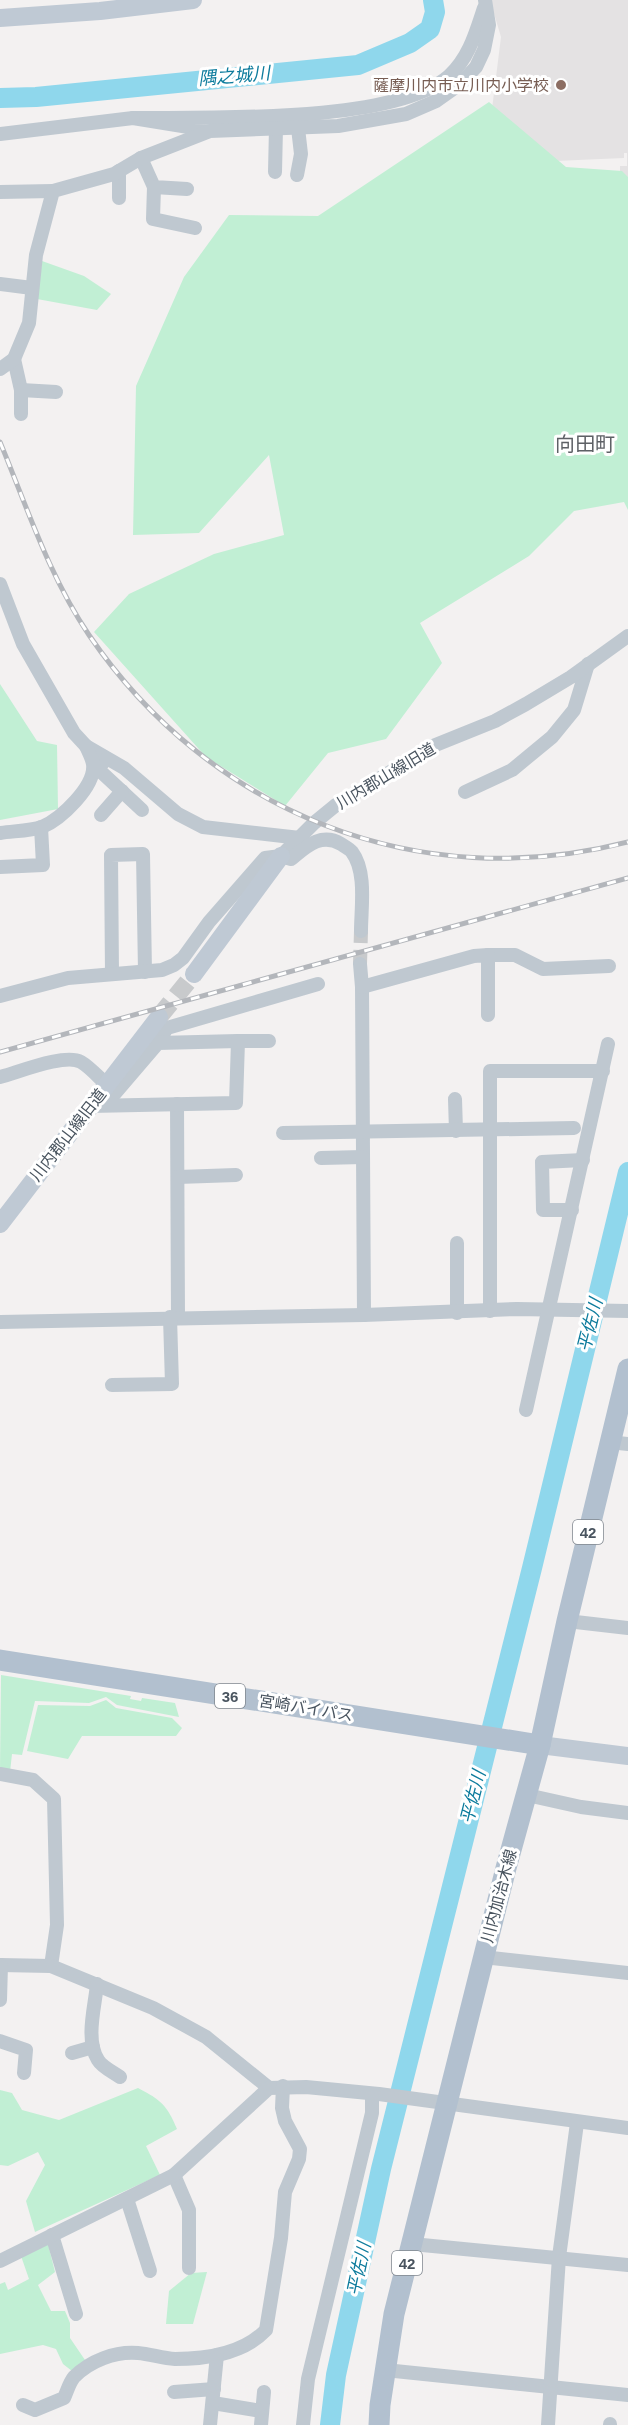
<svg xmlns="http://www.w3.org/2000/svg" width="628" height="2425" viewBox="0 0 628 2425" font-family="Helvetica,'Noto Sans JP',sans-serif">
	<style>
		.education { fill: #e4e2e3 }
		.green { fill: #c1efd4 }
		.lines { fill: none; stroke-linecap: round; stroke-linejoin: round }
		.river { stroke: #8fd7ec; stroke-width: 20 }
		.street-tunnel { stroke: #c8cacc; stroke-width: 14; stroke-dasharray: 14 7; stroke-linecap: butt }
		.secondary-tunnel { stroke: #c8cacc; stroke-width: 18; stroke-dasharray: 18 9; stroke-linecap: butt }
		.street { stroke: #bfc8d0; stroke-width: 14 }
		.secondary { stroke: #bfc9d4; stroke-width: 18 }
		.primary { stroke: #b2c0cf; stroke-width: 21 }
		.rail-casing { stroke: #b3b6bb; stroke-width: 5 }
		.rail { stroke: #fff; stroke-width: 3; stroke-dasharray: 9; stroke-linecap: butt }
		.education-dot { fill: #8d6e63; stroke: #fff; stroke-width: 2 }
		.labels { text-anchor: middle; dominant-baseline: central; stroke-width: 6; stroke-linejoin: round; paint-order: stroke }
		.shield { fill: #fff; stroke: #80878f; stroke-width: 1.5 }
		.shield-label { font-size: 15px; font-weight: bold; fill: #49545f }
		.education-label { font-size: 16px; fill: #785e54; stroke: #fff; text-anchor: end }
		.street-label { font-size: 16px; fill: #49545f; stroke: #fff }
		.water-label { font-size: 18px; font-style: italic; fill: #0e7c9d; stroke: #fff }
		.quarter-label { font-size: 20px; fill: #5e6166; stroke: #fff }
	</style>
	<rect width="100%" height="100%" fill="#f3f1f1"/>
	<path class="education" d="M490,0h138v186h-8v-20h7v-13h-3v5l-69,3 -64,-44 10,-80z"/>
	<g class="green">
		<path d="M489,102l77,65 56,4 6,6v333l-4,-8 -50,9 -45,45 -109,67 22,40 -56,76 -58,14 -43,53 -79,-49 -112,-125 35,-38 85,-40 70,-19 -15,-80 -70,78 -66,2 3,-149 48,-109 45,-62 89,1z"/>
		<path d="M42,261l42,15 27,18 -14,16 -60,-11z"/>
		<path d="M0,684l37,57 20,4 1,64 -58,11z"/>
		<path d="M1,1675l130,21 -1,3 11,2 1,-3 33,5 4,14 -62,-12 -11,-8 -17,6 -54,-2 -13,54 -10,-1 -2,18 -10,-3z"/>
		<path d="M106,1700l10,8 56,10 10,10 -6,8h-94l-14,23 -41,-8 11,-46 52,1z"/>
		<path d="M138,2088c23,12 29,17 39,41l-31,17 14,29 -125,57 -9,-31 19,-36 -7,-13 -30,14 -8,-1v-75l12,3 10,17 37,10z"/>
		<path d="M48,2244l7,28 -17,13 13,26h14l5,12v15l15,22 -13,11 -9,-7 -7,-15 -13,-4 -43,9v-70l5,-2 3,8 21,-11 -8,-23z"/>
		<path d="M207,2272l-14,52h-27l3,-33 22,-18z"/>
	</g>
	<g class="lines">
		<g class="river">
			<path d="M0,98l36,-1 322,-32 52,-22 20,-14 5,-17 -2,-12"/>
			<path d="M330,2425l6,-50 45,-206 151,-601 96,-396"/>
		</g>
		<path class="street-tunnel" d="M360,964l1,-33"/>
		<path class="secondary-tunnel" d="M159,1017l35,-43"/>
		<g class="street">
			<path d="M207,130l-74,-12c75,-1 261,6 316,-42 20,-18 27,-44 35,-68"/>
			<path d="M0,134l133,-16"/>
			<path d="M141,158l13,29 33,2"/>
			<path d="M119,171v27"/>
			<path d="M275,172l1,-44"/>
			<path d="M297,175l4,-21 -3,-26"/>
			<path d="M154,187l-1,32 42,9"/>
			<path d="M0,192l53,-1"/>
			<path d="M0,284l32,4"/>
			<path d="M14,359l7,31v24"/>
			<path d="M0,369l14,-10 15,-36 7,-68 17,-64 61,-17 27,-16 69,-27 128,-5 68,-12 30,-13 24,-17 16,-17 8,-17 5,-25 -4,-25"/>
			<path d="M21,390l35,2"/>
			<path d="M0,584l23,60 51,89 12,13 38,22 54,46 25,13 97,11"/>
			<path d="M106,759l-8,10 44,41"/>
			<path d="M465,792l47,-22 40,-33 22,-27 14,-46"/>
			<path d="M101,815l21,-24"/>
			<path d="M0,833c13,-2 30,-2 42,-6 19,-8 54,-41 51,-63 -1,-6 -5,-13 -7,-18"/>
			<path d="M281,856l33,-33 22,-18 97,-59 62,-25 31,-17 45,-27 57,-41"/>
			<path d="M0,867l43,-2 -2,-38"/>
			<path d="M488,955h27l28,14 66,-3"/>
			<path d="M360,964l2,23 2,328"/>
			<path d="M112,974l-1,-119 32,-1 2,118"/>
			<path d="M362,987l112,-31 14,-1v60"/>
			<path d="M0,996l68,-18 94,-8 12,-5 9,-7 26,-36 56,-64 16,-2 10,3c15,-12 30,-27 50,-15 3,2 9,5 11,8 15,20 9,56 9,79"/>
			<path d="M158,1043l9,-15 151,-44"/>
			<path d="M0,1077c19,-5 65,-24 81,-15 12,7 21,20 32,28"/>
			<path d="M455,1099l1,32"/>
			<path d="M177,1104l1,213"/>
			<path d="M105,1105l53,-62 80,-2"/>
			<path d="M90,1106l146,-3 2,-62h31"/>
			<path d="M283,1133l291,-5"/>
			<path d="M321,1158l42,-1"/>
			<path d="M178,1177l58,-2"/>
			<path d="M572,1210h-29l-1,-48 41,-2"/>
			<path d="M490,1311v-240h113"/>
			<path d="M457,1313v-70"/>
			<path d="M0,1322l364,-7 153,-6 111,2"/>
			<path d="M112,1385l60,-1 -2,-67"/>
			<path d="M526,1410l82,-366"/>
			<path d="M609,1442l19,2"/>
			<path d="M567,1621l61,7"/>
			<path d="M0,1774l33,6 21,19 3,126 -6,41"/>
			<path d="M527,1795l54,12 47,6"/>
			<path d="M483,1957l145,16"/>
			<path d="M0,1965l51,1 102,42 53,29 63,51"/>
			<path d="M97,1984c-2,23 -12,55 1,76 4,7 15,12 22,17"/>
			<path d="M0,2000l1,-35"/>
			<path d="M0,2041l26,9 -2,23"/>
			<path d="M72,2053l21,-6"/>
			<path d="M174,2175l15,35v58"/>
			<path d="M127,2199l23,72"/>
			<path d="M52,2235l24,79"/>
			<path d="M412,2244l216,21"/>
			<path d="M0,2261l174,-86 95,-87 37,-1 73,7 249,34"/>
			<path d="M385,2370l243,25"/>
			<path d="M174,2392l40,-3"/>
			<path d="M213,2403l48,8"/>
			<path d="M23,2405l12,5 29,-12c3,-6 5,-15 10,-21 16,-16 41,-26 64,-24 12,1 24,5 37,6 31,0 68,-5 91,-29l15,-92 4,-46 14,-33 1,-10 -15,-28 -3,-13 1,-22"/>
			<path d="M210,2425l7,-70"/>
			<path d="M261,2425l3,-33"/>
			<path d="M303,2425l5,-46 64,-266v-19"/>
			<path d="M548,2425l11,-168 18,-134"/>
			<path d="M610,2425v-1"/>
		</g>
		<g class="secondary">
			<path d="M0,18l100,-7 93,-11"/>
			<path d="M194,974l87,-118"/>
			<path d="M0,1224l159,-207"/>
			<path d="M540,1745l88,11"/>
		</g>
		<g class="primary">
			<path d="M0,1660l540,85"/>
			<path d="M379,2425l1,-20 14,-91 112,-446 34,-123 27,-124 61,-252"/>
		</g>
		<g class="rail-casing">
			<g id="rail">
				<path d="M0,442c27,65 49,134 89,193 121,178 330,261 539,207"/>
				<path d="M0,1052l628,-174"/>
			</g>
		</g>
		<use href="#rail" class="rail"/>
	</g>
	<circle class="education-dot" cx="561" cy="85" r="6"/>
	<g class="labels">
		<g class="shield">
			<rect x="573" y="1520" width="30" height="24" rx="4.5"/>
			<rect x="215" y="1684" width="30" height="24" rx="4.5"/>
			<rect x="392" y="2251" width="30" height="24" rx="4.5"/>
		</g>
		<g class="shield-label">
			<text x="588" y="1532">42</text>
			<text x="230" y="1696">36</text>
			<text x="407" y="2263">42</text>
		</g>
		<g class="education-label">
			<text x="549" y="85">薩摩川内市立川内小学校</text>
		</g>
		<g class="street-label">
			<text transform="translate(386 776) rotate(-31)">川内郡山線旧道</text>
			<text transform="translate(68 1135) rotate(-52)">川内郡山線旧道</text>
			<text transform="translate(306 1708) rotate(9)">宮崎バイパス</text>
			<text transform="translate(499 1896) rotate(-75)">川内加治木線</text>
		</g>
		<g class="water-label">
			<text transform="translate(234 76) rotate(-5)">隅之城川</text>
			<text transform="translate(590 1325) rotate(-76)">平佐川</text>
			<text transform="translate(473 1797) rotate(-76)">平佐川</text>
			<text transform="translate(359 2269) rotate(-78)">平佐川</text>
		</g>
		<g class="quarter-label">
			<text x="585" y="444">向田町</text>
		</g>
	</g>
</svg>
